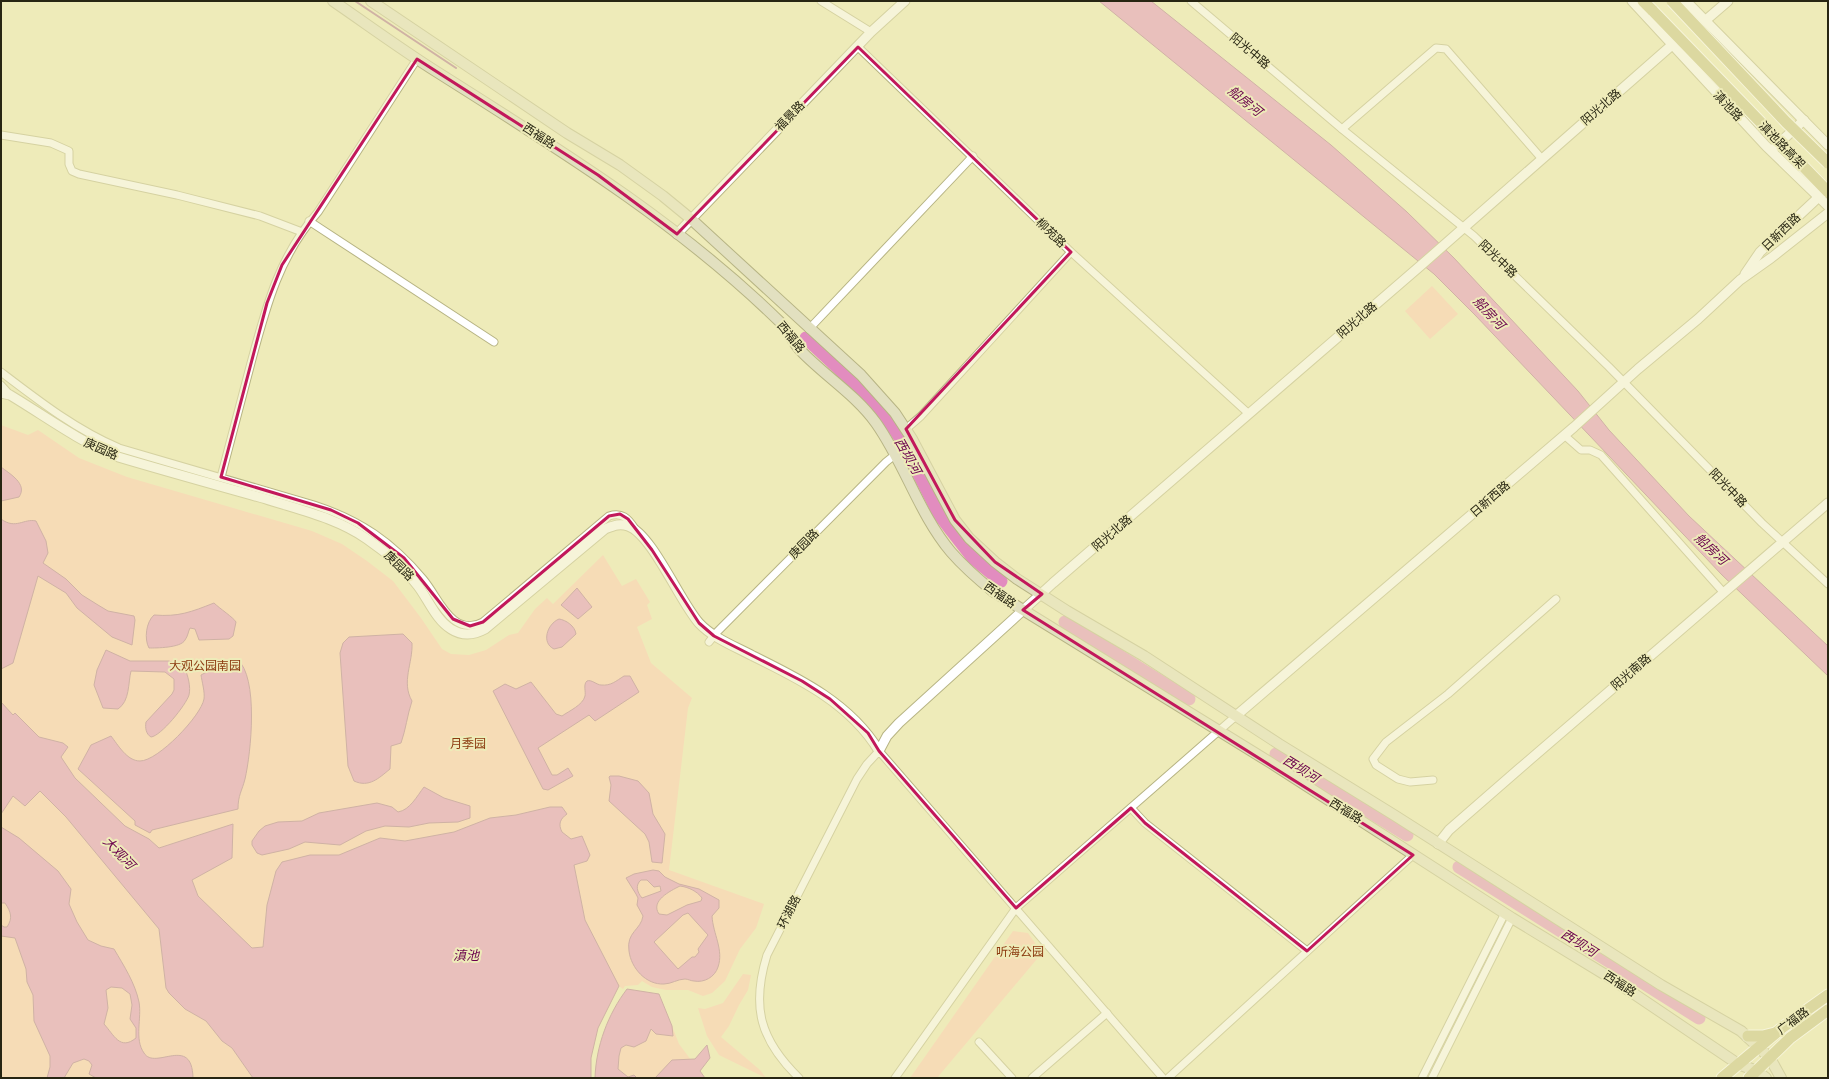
<svg xmlns="http://www.w3.org/2000/svg" width="1829" height="1079" viewBox="0 0 1829 1079" font-family="Figtree,'Noto Sans SC',sans-serif">
	<style>
		.green { fill: #ffc9b2 }
		.water { fill: #e28cbf; stroke: #aa6d8b; fill-rule: evenodd }
		.lines { fill: none; stroke-linecap: round; stroke-linejoin: round }
		.stream { stroke: #aa6d8b; stroke-width: 2 }
		.river { stroke: #e28cbf; stroke-width: 13 }
		.minor-casing { stroke: #b7b484; stroke-width: 9 }
		.tertiary-casing { stroke: #b7b484; stroke-width: 11 }
		.secondary-casing { stroke: #b7b484; stroke-width: 12 }
		.primary-casing { stroke: #fff; stroke-width: 13 }
		.minor { stroke: #fff; stroke-width: 7 }
		.tertiary { stroke: #fff; stroke-width: 9 }
		.secondary { stroke: #e2e0c0; stroke-width: 10 }
		.primary { stroke: #c5c080; stroke-width: 11 }
		.primary-bridge-casing { stroke: #fff; stroke-width: 13; stroke-linecap: butt }
		.primary-bridge { stroke: #c5c080; stroke-width: 11 }
		.marked { fill: none; stroke: #c2185b; stroke-width: 3; stroke-linejoin: round }
		.labels { text-anchor: middle; dominant-baseline: central; stroke-width: 4; stroke-linejoin: round; paint-order: stroke }
		.street-label { font-size: 12px; fill: #272512; stroke: #eeebb9 }
		.park-label { font-size: 12px; fill: #8c3b10; stroke: #eeebb9 }
		.water-label { font-size: 13px; font-style: italic; fill: #6a004d; stroke: #eeebb9 }
	</style>
	<rect width="100%" height="100%" fill="#eeebb9"/>
	<g class="green">
		<path d="M1432,286l26,28 -28,25 -25,-28z"/>
		<path d="M1,425l27,10 10,-5 41,28 48,19 185,54 30,13 25,17 26,20 28,37 21,31 9,5 18,1 17,-5 23,-15 9,-2 17,-24 12,-11 6,6 50,-49 19,31 14,-7 14,23 -3,3 5,14 -15,8 14,36 41,35 -4,10 -19,162 95,34 -8,24 -16,21 -15,32 -13,12 -9,3 -15,-6h-22l-14,-3 -10,-6 -4,4 -13,1 -2,3 -4,-3 -34,-66 -11,-55 13,-4 -9,-23 -7,1 -9,-7c-4,-8 -2,-13 5,-18l-5,-7h-12l-34,8 -26,3 -36,14 -49,9 -25,-3 -41,17h-29l-43,50 -4,42 -11,1 -54,-52 -6,-16 40,-22 1,-34 -74,24 -10,-9 -24,-13 -50,-48 -15,-21 8,-10 -5,-4 -24,-6 -23,-23 -3,1 -12,-13z"/>
		<path d="M1,753l65,64 82,98 11,15 5,40 21,39 21,12 16,20 10,7 21,30h-252z"/>
		<path d="M1013,931l15,2 14,20 -105,125h-27z"/>
		<path d="M743,974l8,1 -3,15 -9,15 -10,21 -8,11 39,33 6,8 -47,-23 -12,-19 -9,-28 7,1 18,-6z"/>
		<path d="M672,1026l7,18 12,16 -19,1 -17,17h-18l-3,-3 -6,2 -10,-8 1,-13 2,-8 30,-19 21,6z"/>
	</g>
	<g class="water">
		<path d="M1099,1h52l180,144 76,67 47,46 124,133 31,39 80,86 139,130v30l-106,-101 -247,-260 -41,-41z"/>
		<path d="M1,467c9,7 27,17 18,30l-18,4z"/>
		<path d="M1,519c15,11 23,-1 35,2l10,20 2,12 -5,10 23,16 16,16 16,10 10,6 26,5 1,4 -3,25 -20,-8 -35,-29 -11,-15 -28,-17 -25,87 -12,6z"/>
		<path d="M577,588l15,19 -14,12 -17,-14z"/>
		<path d="M214,603c5,5 20,15 22,19l-3,14 -4,3 -30,1 -4,-11 -5,-1c-2,4 -2,8 -5,12 -4,8 -29,8 -36,8 -5,-9 -3,-26 5,-33 25,2 37,-3 60,-12z"/>
		<path d="M559,619c7,1 16,7 17,15l-14,13 -8,2c-13,-6 -7,-25 5,-30z"/>
		<path d="M403,634l9,9c1,20 -11,39 0,58 -5,15 -6,28 -11,42l-10,3 -1,23c-11,9 -21,19 -36,12l-6,-15 -8,-113 3,-10 6,-6z"/>
		<path d="M106,650l24,11h39l15,6c4,8 7,20 5,28 -3,10 -28,41 -38,42 -5,-3 -6,-9 -5,-15l26,-28 2,-4v-11l-9,-7 -34,-1c-3,12 -1,30 -13,38l-15,-1 -9,-23 3,-15z"/>
		<path d="M237,659c22,18 14,94 8,120 -3,12 -7,16 -7,30l-86,21 -2,3 -15,-8v-4l-57,-52 13,-24 20,-9c7,9 16,25 29,25 18,0 61,-45 64,-62 1,-7 -2,-17 -3,-24l25,-13z"/>
		<path d="M624,676h6l9,16 -44,29 -6,-6 -51,33 14,27h5l11,-7 5,8 -25,14 -5,-1 -50,-98 12,-7 11,5 15,-7 25,32 6,2c7,-5 21,-11 23,-20 1,-4 -2,-12 2,-15 4,-2 10,4 14,4 10,1 15,-4 23,-9z"/>
		<path d="M1,702l12,13 2,-2 24,24 24,6 5,4 -7,10 14,21 50,48 24,13 10,9 74,-24 -1,34 -40,22 6,16 54,52 11,-1 4,-42 9,-34 6,-9 28,-7h29l41,-17 25,3 49,-9 36,-14 26,-3 34,-8h12l5,7c-7,5 -9,10 -5,18l9,7 11,-3 8,19 -3,6 -13,4 11,55 34,66 -21,42 -7,30v20h-338l-21,-30 -10,-7 -16,-20 -21,-12 -16,-16 -3,-5 -7,-59 -93,-112 -26,-26 -15,15 -12,-10 -12,18z"/>
		<path d="M610,776h9l19,5 11,12 4,21 12,20 -3,29 -10,-1 -3,-20 -4,-8 -36,-33 2,-16 -2,-8z"/>
		<path d="M424,787l20,11 26,8v12l-12,4 -29,1 -20,4 -24,-1 -19,5 -26,14 -35,-3 -16,7 -27,6 -5,-2 -5,-8v-4l7,-10 6,-5 13,-4 24,-1 17,-8 58,-10 15,4 6,5c12,-2 19,-16 26,-25z"/>
		<path d="M1,827l18,11 39,33 13,18 -2,15 8,18 11,18 13,6 13,3c10,17 21,34 25,53 3,16 -5,37 5,51 11,18 48,-19 49,25h-97l-7,-4 3,-9 -3,-4 -5,-2 -11,4 -9,15h-17l3,-11v-11l-16,-35 -1,-26 -6,-13 -1,-13 -11,-31 -14,-2v-11l3,2h3c6,-9 4,-15 -2,-24h-4zM111,987l11,1 8,6 2,11 -2,14 6,9v10c-16,13 -22,-3 -32,-14l4,-16 -2,-18z"/>
		<path d="M653,870l6,1 6,6 14,7 20,5 20,11v8l-7,8c1,18 12,34 6,51 -3,10 -14,16 -24,14 -3,0 -6,-2 -9,-2 -7,0 -14,5 -21,5 -18,1 -33,-16 -35,-33 -3,-19 12,-21 14,-35l-6,-11 1,-7 -2,-4 -10,-16 8,-4zM641,880h6l7,7 6,-1 1,5 -19,7c-5,-6 -7,-13 -1,-18zM680,886c8,1 17,5 22,12l-1,3 -14,4 -20,10 -8,-1c-9,-13 11,-23 21,-28zM688,913l20,22 -10,14 1,3 -4,5h-3l-14,12 -24,-27 29,-27z"/>
		<path d="M627,989l32,5 13,32 1,10 -17,-2 -5,-5 -5,12 -12,6 -8,-2 -5,3 -2,8 -1,13 10,8 6,-2 3,3h-42c1,-32 13,-64 32,-89z"/>
		<path d="M707,1045l3,13 -10,13 5,7h-50l17,-18 23,-1z"/>
	</g>
	<g class="lines">
		<path class="stream" d="M355,1l101,67"/>
		<g class="river">
			<path d="M806,338l60,56 20,23 15,22 38,75 12,16 22,28 28,23"/>
			<path d="M1065,622l124,77"/>
			<path d="M1276,754l131,81"/>
			<path d="M1459,867l240,151"/>
		</g>
		<g class="minor-casing">
			<g id="minor">
				<path d="M821,1l50,31"/>
				<path d="M1191,1l151,128 132,107 135,131 153,156 66,61"/>
				<path d="M858,47l213,205 178,162"/>
				<path d="M1342,129l94,-81 10,1 96,110"/>
				<path d="M1,135l50,8 18,8v13l3,7 7,3 98,21 83,21 42,16"/>
				<path d="M309,221l185,121"/>
				<path d="M809,329l164,-173"/>
				<path d="M1,372c38,29 74,57 118,76l195,57c46,15 78,37 109,74 11,13 18,31 31,41 9,7 20,7 29,2l126,-106c13,-4 19,2 26,13"/>
				<path d="M1,385l9,10"/>
				<path d="M906,429l15,-13 150,-164"/>
				<path d="M1564,435l17,15h9l11,5 123,138"/>
				<path d="M221,477c10,-38 20,-76 30,-114 15,-56 28,-107 67,-151l99,-153"/>
				<path d="M709,642l8,-10 169,-170 10,-8"/>
				<path d="M1433,780l-23,2 -12,-3 -22,-14 -3,-6 13,-17 62,-48 108,-95"/>
				<path d="M1131,808l14,15 162,128"/>
				<path d="M979,1042l33,36"/>
				<path d="M799,1078c-39,-38 -48,-71 -32,-123l90,-176 10,-15 12,-13 284,327"/>
				<path d="M895,1078l121,-170 221,-193"/>
				<path d="M1032,1078l75,-65"/>
				<path d="M1168,1078l245,-223"/>
				<path d="M1422,1078l83,-165"/>
				<path d="M1432,1078l80,-160"/>
			</g>
		</g>
		<g class="tertiary-casing">
			<g id="tertiary">
				<path d="M1632,1l134,145 62,60"/>
				<path d="M1686,1l142,144"/>
				<path d="M1706,20l22,-19"/>
				<path d="M1775,147l29,-27"/>
				<path d="M677,234l194,-202 34,-31"/>
				<path d="M1745,274l15,-22 63,-59"/>
				<path d="M1,393l9,2c35,21 67,45 105,61 50,15 101,29 151,43 34,11 71,19 101,40 19,13 37,28 51,47 10,13 18,34 33,43 11,7 23,6 34,0l120,-100c8,-3 14,-6 23,-3 24,8 52,76 71,97 14,15 35,23 54,33 47,23 98,48 126,95l8,-15 12,-13 154,-140 366,-316 253,-222"/>
				<path d="M1237,715l337,-288 64,-58 60,-50 42,-39 31,-22 57,-45"/>
				<path d="M1438,844l11,-14 70,-61 309,-266"/>
			</g>
		</g>
		<g class="secondary-casing">
			<g id="secondary">
				<path d="M333,1c35,24 69,49 104,71 120,76 241,150 343,250 9,9 13,21 21,29 24,25 55,44 75,72 29,41 43,91 75,129 13,15 28,28 43,40l277,171 241,155 97,59 129,87 19,7 9,7"/>
				<path d="M371,1l196,132 53,32 43,31 28,23 170,156 34,38 17,26 43,81 14,18 26,24 22,17 50,32 77,45 135,88 115,71 267,170 80,46 29,27 11,20"/>
			</g>
		</g>
		<g class="primary-casing">
			<g id="primary">
				<path d="M1643,1l10,10"/>
				<path d="M1748,1036h15l12,-3"/>
				<path d="M1722,1078l61,-51 45,-32"/>
				<path d="M1749,1078l41,-40 38,-28"/>
			</g>
		</g>
		<use href="#minor" class="minor"/>
		<use href="#tertiary" class="tertiary"/>
		<use href="#secondary" class="secondary"/>
		<use href="#primary" class="primary"/>
		<g class="primary-bridge-casing">
			<g id="primary-bridge">
				<path d="M1672,1l114,121 42,41"/>
				<path d="M1653,11l175,181"/>
			</g>
		</g>
		<use href="#primary-bridge" class="primary-bridge"/>
	</g>
	<path d="M0 0H1829V1079H0ZM858,47l213,205 -165,177 49,91 40,42 47,32 -19,16 390,245 -106,96 -162,-128 -14,-15 -115,100 -137,-157 -11,-18 -38,-34 -28,-18 -88,-45 -15,-13 -47,-73 -24,-31 -8,-5 -11,2 -126,106 -13,4 -17,-7 -49,-61 -46,-35 -27,-13 -110,-33 46,-174 15,-38 135,-206 181,116 79,59z" fill="#eeebb9" fill-opacity=".55" fill-rule="evenodd"/>
	<path class="marked" d="M858,47l213,205 -165,177 49,91 40,42 47,32 -19,16 390,245 -106,96 -162,-128 -14,-15 -115,100 -137,-157 -11,-18 -38,-34 -28,-18 -88,-45 -15,-13 -47,-73 -24,-31 -8,-5 -11,2 -126,106 -13,4 -17,-7 -49,-61 -46,-35 -27,-13 -110,-33 46,-174 15,-38 135,-206 181,116 79,59z"/>
	<g class="labels">
		<g class="street-label">
			<text transform="translate(1250 51) rotate(40)">阳光中路</text>
			<text transform="translate(1728 106) rotate(47)">滇池路</text>
			<text transform="translate(1601 107) rotate(-41)">阳光北路</text>
			<text transform="translate(790 116) rotate(-46)">福景路</text>
			<text transform="translate(539 136) rotate(33)">西福路</text>
			<text transform="translate(1782 145) rotate(46)">滇池路高架</text>
			<text transform="translate(1781 232) rotate(-44)">日新西路</text>
			<text transform="translate(1051 233) rotate(44)">柳苑路</text>
			<text transform="translate(1498 259) rotate(44)">阳光中路</text>
			<text transform="translate(1357 320) rotate(-41)">阳光北路</text>
			<text transform="translate(791 337) rotate(51)">西福路</text>
			<text transform="translate(101 449) rotate(24)">庚园路</text>
			<text transform="translate(1728 488) rotate(46)">阳光中路</text>
			<text transform="translate(1490 499) rotate(-41)">日新西路</text>
			<text transform="translate(1112 533) rotate(-41)">阳光北路</text>
			<text transform="translate(804 544) rotate(-45)">庚园路</text>
			<text transform="translate(399 566) rotate(45)">庚园路</text>
			<text transform="translate(1000 595) rotate(35)">西福路</text>
			<text transform="translate(1631 672) rotate(-41)">阳光南路</text>
			<text transform="translate(1346 811) rotate(32)">西福路</text>
			<text transform="translate(789 912) rotate(-63)">环湖路</text>
			<text transform="translate(1620 984) rotate(33)">西福路</text>
			<text transform="translate(1793 1021) rotate(-37)">广福路</text>
		</g>
		<g class="park-label">
			<text x="205" y="666">大观公园南园</text>
			<text x="468" y="744">月季园</text>
			<text x="1020" y="952">听海公园</text>
		</g>
		<g class="water-label">
			<text transform="translate(1245 101) rotate(39)">船房河</text>
			<text transform="translate(1489 313) rotate(47)">船房河</text>
			<text transform="translate(908 456) rotate(60)">西坝河</text>
			<text transform="translate(1711 549) rotate(43)">船房河</text>
			<text transform="translate(1301 769) rotate(32)">西坝河</text>
			<text transform="translate(119 853) rotate(46)">大观河</text>
			<text transform="translate(1579 943) rotate(32)">西坝河</text>
			<text x="466" y="955">滇池</text>
		</g>
	</g>
	<rect width="1829" height="1079" fill="none" stroke="#272512" stroke-width="4"/>
</svg>
